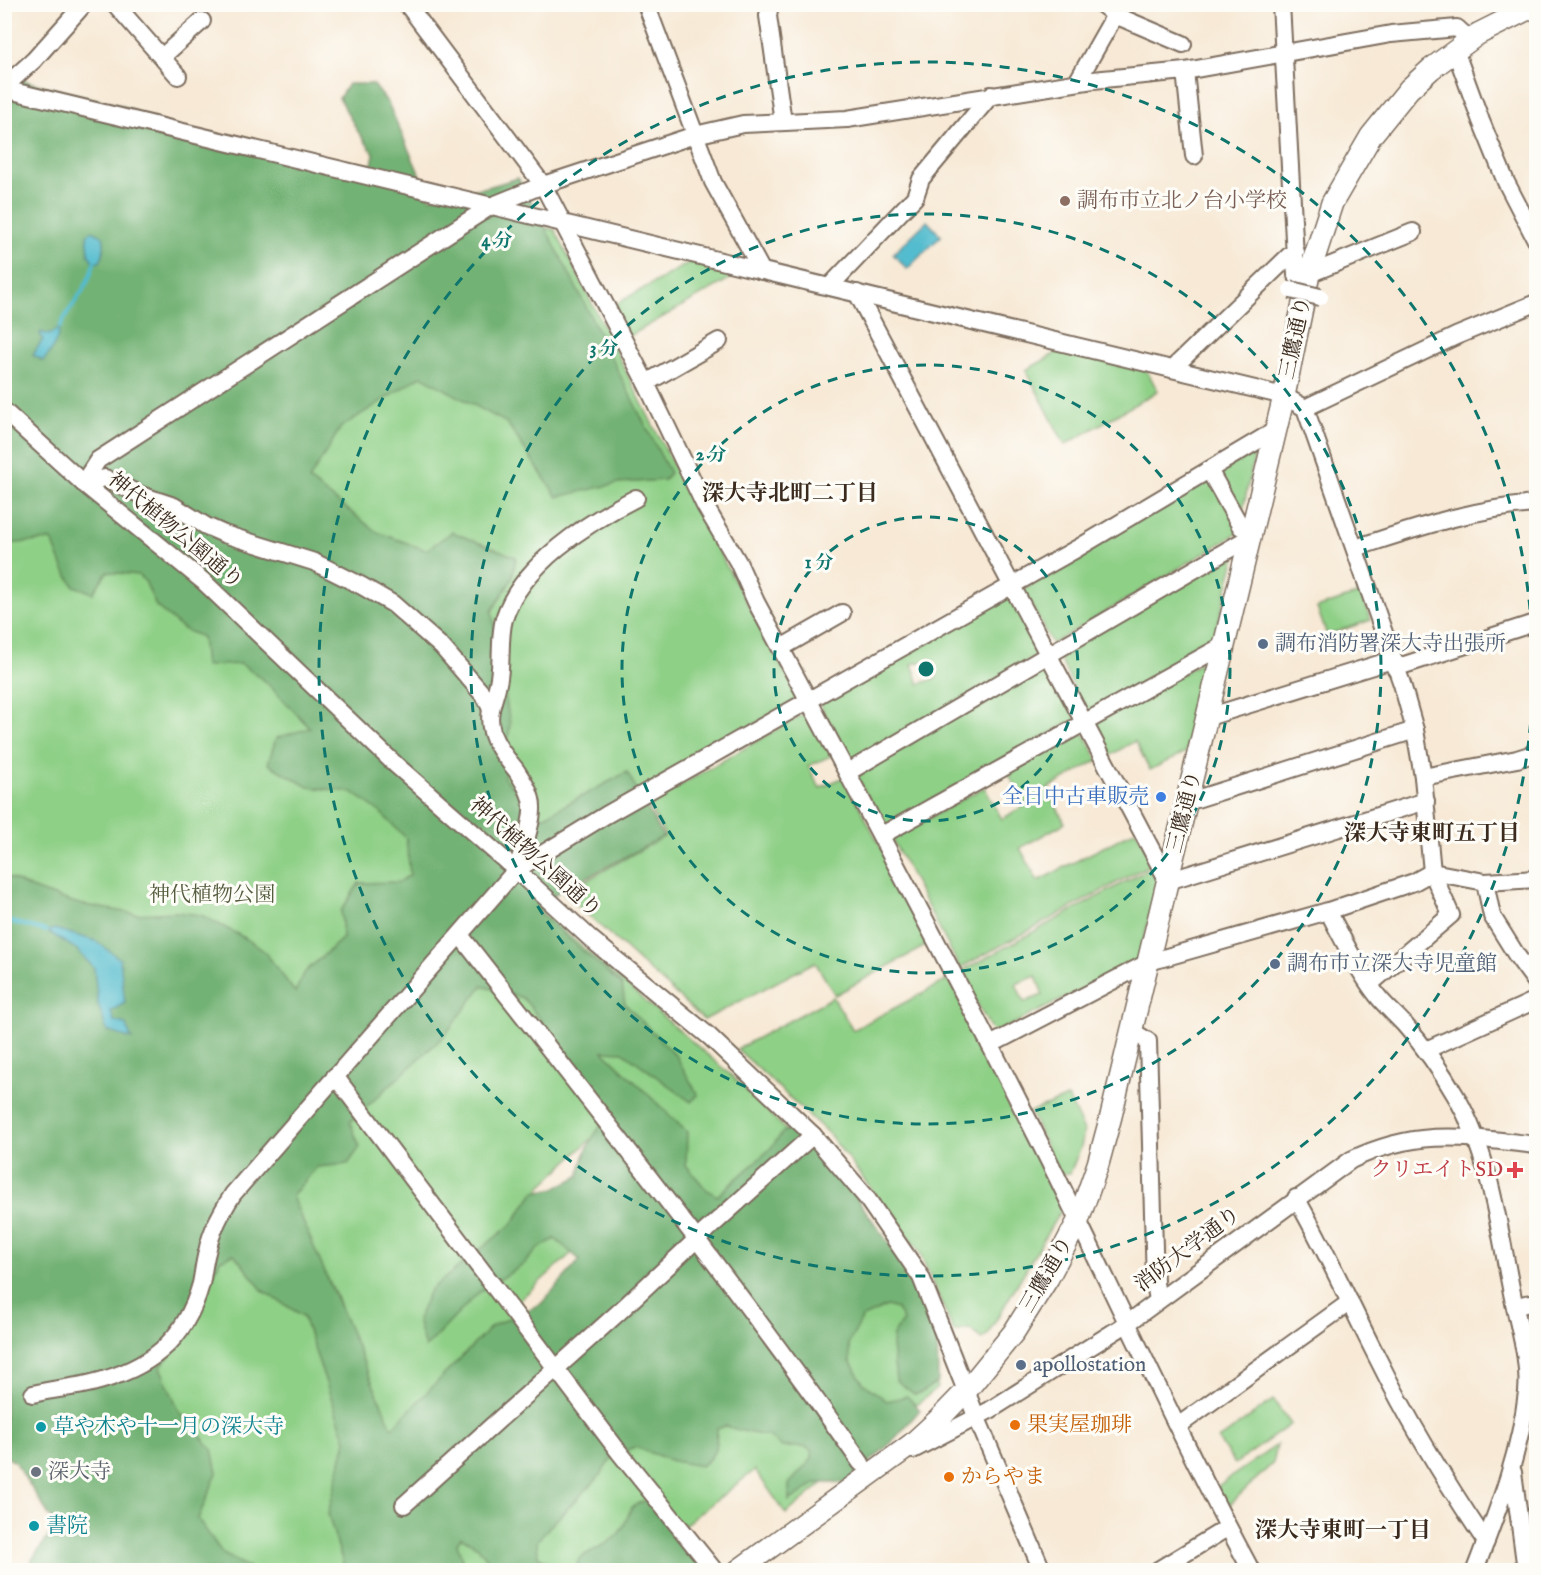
<svg xmlns="http://www.w3.org/2000/svg" width="1541" height="1575" viewBox="0 0 1541 1575" font-family="'IM FELL English','Noto Serif JP',serif">
	<style>
		.green { fill: #8fd087; stroke: #657d52; stroke-width: 1.5; fill-rule: evenodd }
		.forest { fill: #73b274; stroke: #576e49; stroke-width: 1.5; fill-rule: evenodd }
		.water { fill: #52bcce; stroke: #467376; stroke-width: 1.5 }
		.lines { fill: none; stroke-linecap: round; stroke-linejoin: round }
		.stream { stroke: #52bcce; stroke-width: 4 }
		.minor-casing { stroke: #7d6d5e; stroke-width: 20 }
		.major-casing { stroke: #7d6d5e; stroke-width: 24 }
		.minor { stroke: #fff; stroke-width: 16 }
		.major { stroke: #fff; stroke-width: 21 }
		.minor-bridge-casing { stroke: #7d6d5e; stroke-width: 20; stroke-linecap: butt }
		.minor-bridge { stroke: #fff; stroke-width: 16 }
		.ring { fill: none; stroke: #0f766e; stroke-width: 3; stroke-dasharray: 10 8 }
		.education-dot { fill: #8d6e63; stroke: #fdfcf7; stroke-width: 2 }
		.service-dot { fill: #5c6f8a; stroke: #fdfcf7; stroke-width: 2 }
		.shop-dot { fill: #3f7fe0; stroke: #fdfcf7; stroke-width: 2 }
		.health-dot { fill: #e0444e; stroke: #fdfcf7; stroke-width: 2 }
		.food-dot { fill: #e8710a; stroke: #fdfcf7; stroke-width: 2 }
		.culture-dot { fill: #0f9aa8; stroke: #fdfcf7; stroke-width: 2 }
		.worship-dot { fill: #6b7280; stroke: #fdfcf7; stroke-width: 2 }
		.labels { text-anchor: middle; dominant-baseline: central; stroke-width: 6; stroke-linejoin: round; paint-order: stroke }
		.education-label { font-size: 21px; fill: #785e54; stroke: #fdfcf7; text-anchor: start }
		.street-label { font-size: 21px; fill: #3b2a1e; stroke: #fdfcf7 }
		.service-label { font-size: 21px; fill: #4e5e75; stroke: #fdfcf7; text-anchor: start }
		.shop-label { font-size: 21px; fill: #366cbe; stroke: #fdfcf7; text-anchor: end }
		.park-label { font-size: 21px; fill: #545c3e; stroke: #fdfcf7 }
		.health-label { font-size: 21px; fill: #be3a42; stroke: #fdfcf7; text-anchor: end }
		.food-label { font-size: 21px; fill: #c56008; stroke: #fdfcf7; text-anchor: start }
		.culture-label { font-size: 21px; fill: #0d838f; stroke: #fdfcf7; text-anchor: start }
		.worship-label { font-size: 21px; fill: #5b616d; stroke: #fdfcf7; text-anchor: start }
		.neighbourhood-label { font-size: 22px; font-weight: bold; fill: #3b2a1e; stroke: #fdfcf7 }
		.centre { fill: #0f766e; stroke: #fdfcf7; stroke-width: 3 }
		.ring-label { font-size: 18px; text-anchor: middle; font-weight: bold; fill: #0f766e; stroke: #fdfcf7; stroke-width: 6; stroke-linejoin: round; paint-order: stroke }
	</style>
	<rect width="100%" height="100%" fill="#fdfcf7"/>
	<filter id="ink" filterUnits="userSpaceOnUse"><feTurbulence type="fractalNoise" baseFrequency=".0167" numOctaves="2"/><feDisplacementMap in="SourceGraphic" scale="12" xChannelSelector="R" yChannelSelector="G"/><feConvolveMatrix kernelMatrix="1 2 1 2 8 2 1 2 1" color-interpolation-filters="sRGB"/></filter>
	<filter id="wash" filterUnits="userSpaceOnUse"><feTurbulence type="fractalNoise" baseFrequency=".008" numOctaves="4" result="noise"/><feDisplacementMap in="SourceGraphic" scale="24" xChannelSelector="R" yChannelSelector="G"/><feGaussianBlur stdDeviation="1.35" result="paint"/><feColorMatrix in="noise" values="0 0 0 0 0 0 0 0 0 0 0 0 0 0 0 0 0 1.4 0 .05"/><feComposite in="paint" operator="in"/></filter>
	<g filter="url(#wash)">
		<rect width="100%" height="100%" fill="#f7e9d5"/>
		<g class="green">
			<path d="M493,213l62,17 138,275 106,193 -255,150 -444,-374z"/>
			<path d="M696,259l44,14 -112,64 -16,-31z"/>
			<path d="M1065,348l79,18 14,25 -93,54 -39,-75z"/>
			<path d="M5,433l502,443 -259,293 167,401h-257l-153,-279z"/>
			<path d="M1256,448l-18,85 -186,111 -29,-54z"/>
			<path d="M1232,553l4,3 -24,89 -123,68 -4,-2 -27,-56z"/>
			<path d="M1361,593l10,27 -44,15 -10,-27z"/>
			<path d="M1004,595l6,2 28,52 -1,6 -182,106 -5,-2 -31,-56zM932,659l5,19 -18,6 -7,-20z"/>
			<path d="M1202,662l3,4 -19,86 -36,18 -15,-29 -26,15 -13,-26v-7z"/>
			<path d="M1041,664l6,2 29,53 -193,108 -26,-51z"/>
			<path d="M802,715l12,5 19,35 -25,11 12,22 24,-11 87,166 -96,52 -20,-33 -111,58 -140,-127 101,-57 -17,-32z"/>
			<path d="M1079,733l6,2 13,25 -51,29 18,34 -45,25 18,33 98,-51 17,33 -193,105 -68,-129 92,-52 18,32 24,-14 -18,-32z"/>
			<path d="M1154,866l5,10 -20,85 -140,70h-7l-32,-59zM1036,976l7,19 -19,7 -8,-18z"/>
			<path d="M529,901l202,174 77,77 105,145 24,91 -151,126 -31,-44 -72,56 31,44h-283l-96,-277 -42,-83 -24,-42zM601,1130l3,147 -64,58 -25,-31 67,-60 -43,-56z"/>
			<path d="M949,979l116,224 -77,131 -6,5 -13,-10 -15,3 -35,-81 -90,-117 -92,-85 96,-52 20,33z"/>
			<path d="M1068,1097l16,34 -3,16 -11,26 -11,1 -29,-62z"/>
			<path d="M1273,1400l18,24 -56,40 -17,-24z"/>
			<path d="M1277,1445l-4,18 -48,46 -10,-21z"/>
		</g>
		<path class="forest" d="M4,70l25,12 93,24 98,40 152,19 2,-11 -17,-24 -18,-32 9,-14h25l15,19 42,95 58,-11 30,-9c55,96 100,197 152,295l-6,7 -45,3 -62,14 -50,-74 -86,-47 -80,51 -32,53 68,52 49,18 26,-18 64,25 -4,22 -20,32 18,113 -6,54 39,39 84,-45 36,65 -106,56 -19,19 84,73 3,19 51,52 22,39 -7,7 -68,-50 -20,-1 84,81 -1,33 19,23 12,8 53,-47 13,-17 12,-5 56,63 67,95 19,48 1,48 -17,12 -7,1 -18,-14 -4,-34 1,-11 10,-14 -6,-12 -10,-3 -24,11 -14,26 1,18 13,22 24,18 20,-5 13,14 -29,33 -45,40h-29l-28,18v-17l23,-25v-8l-7,-4h-23l-14,-11 -22,-4 -21,-6 -8,3c-1,19 0,25 -16,37l-28,-5 -38,-14 -21,8 -17,24 -47,47 -13,15 1,15 21,13 17,-1 3,-9c30,-20 39,-13 52,-51l11,-7 9,2 58,67h-214l-17,-23 -17,-10 -4,6 8,27h-120l-17,-56 18,-73 -43,-125 -40,-25 -29,-37 -14,6 -34,77 -26,30 19,44 33,38 5,24 -19,46 25,35 31,16h-220l-4,-8 26,-36 -41,-64 -10,-6v-580l31,14 43,14 57,10 40,-2 25,3 44,23 19,13 31,41 10,-20 38,-34 -2,-27 18,-28 40,-1 11,-7 -4,-37 -26,-26 -28,-20 -44,-5 -40,-23 8,-26 34,-10 -44,-46 -25,-18 -36,2 -3,-29 -19,-8 -27,-23 -11,-25 -6,-6 -32,-3 -14,21 -19,-7 -11,-18 -11,-28 -47,4zM482,986l41,12 90,112c-19,24 -28,35 -34,66l-23,12 -22,4 -21,31 -83,67 -13,30 8,28 53,-55 45,-28 16,-17 16,-9 25,21 -39,44 -49,22 -100,102 -100,-232 25,-29 31,-3 12,-17 -10,-25 95,-87z"/>
		<g class="water">
			<path d="M927,221l14,15 -34,33 -14,-15z"/>
			<path d="M92,231l11,5c2,8 1,19 -3,26l-6,1 -6,-9c2,-6 -1,-12 -1,-19z"/>
			<path d="M60,327c-2,12 -7,24 -17,34l-10,-6 10,-16 -3,-5 1,-2 8,3z"/>
			<path d="M55,929l41,12 24,18 5,44 -14,8 3,10 11,3 7,15 -25,-8 -9,-27 -4,-36 -18,-19 -29,-18z"/>
		</g>
		<g class="lines">
			<g class="stream">
				<path d="M60,327c11,-24 27,-35 34,-64"/>
				<path d="M4,920l43,11"/>
			</g>
		</g>
	</g>
	<g filter="url(#ink)">
		<g class="lines">
			<g class="minor-casing">
				<g id="minor">
					<path d="M115,4l63,72"/>
					<path d="M407,4l136,181 103,198 59,123 33,56 18,40c101,189 203,379 299,571 65,133 126,267 196,397"/>
					<path d="M646,4l67,178 49,89"/>
					<path d="M770,4l-2,12 15,106"/>
					<path d="M1101,4l14,11 68,29"/>
					<path d="M1281,4l15,271 12,7"/>
					<path d="M1455,50l26,71 25,61 30,58"/>
					<path d="M162,57l40,-36"/>
					<path d="M1185,71l9,85"/>
					<path d="M1077,82l38,-67"/>
					<path d="M4,87l30,-27 50,-56"/>
					<path d="M4,89l1280,307 21,12 97,276 13,46 8,47 9,95 19,43 -81,69"/>
					<path d="M1309,274l104,-42"/>
					<path d="M830,286l85,-89 6,-18 70,-84"/>
					<path d="M857,293l311,588 258,-80"/>
					<path d="M1172,369l117,-113 7,-4"/>
					<path d="M646,383l73,-42"/>
					<path d="M1305,408l151,-72 80,-33"/>
					<path d="M4,411l79,72 120,98 193,184 120,105 75,69 119,98 103,98 53,62 55,80 55,139 66,154"/>
					<path d="M1209,470l32,57"/>
					<path d="M83,483l15,-23 393,-254 52,-21 152,-50 48,-11 104,-5 246,-39 92,-9 206,-37 66,-6 13,12"/>
					<path d="M83,483l22,-5 36,17 33,11 32,20 18,8 90,28 48,24 31,18 49,43 44,51 4,9"/>
					<path d="M1355,548c59,-19 119,-40 181,-44"/>
					<path d="M781,648l61,-35"/>
					<path d="M1395,668l133,-43 8,-1"/>
					<path d="M1208,717l184,-57"/>
					<path d="M848,772l402,-235"/>
					<path d="M1423,777l94,-18 19,-6"/>
					<path d="M1187,802l228,-72"/>
					<path d="M882,835l342,-190"/>
					<path d="M516,870l90,-55 472,-267 196,-117"/>
					<path d="M1485,882l7,34 25,40 19,26"/>
					<path d="M1328,911c15,28 29,58 48,83 8,11 19,20 28,30 20,22 38,48 53,74 34,60 42,132 56,200 6,31 17,62 14,94 -7,63 -30,120 -52,178"/>
					<path d="M460,935c136,174 274,347 401,528"/>
					<path d="M1132,1031l16,10 7,242 3,17"/>
					<path d="M990,1045l159,-83 179,-51 86,-29 18,-10 53,10 51,-3"/>
					<path d="M1426,1050l110,-50"/>
					<path d="M335,1076l284,376 95,118"/>
					<path d="M1296,1198c31,53 55,109 83,163 31,63 68,123 107,181"/>
					<path d="M1515,1306l21,-4"/>
					<path d="M33,1394c19,-5 39,-6 59,-11 56,-14 93,-41 109,-99 2,-10 3,-21 6,-32 4,-21 14,-39 26,-58l283,-324c5,-14 17,-49 16,-63 0,-13 -9,-26 -16,-37 -9,-11 -21,-25 -24,-38 -6,-21 4,-34 7,-54 3,-19 0,-40 5,-59 17,-54 84,-97 132,-121"/>
					<path d="M1178,1426l172,-124"/>
					<path d="M913,1450l77,-40 138,-87 223,-163c67,-32 114,-23 185,-15"/>
					<path d="M1513,1472l13,98"/>
					<path d="M404,1505l215,-193 79,-74 115,-103"/>
					<path d="M1158,1570l69,-42"/>
				</g>
			</g>
			<g class="major-casing">
				<path id="major" d="M739,1570l173,-126 26,-24 29,-30 47,-58 34,-54 30,-57 20,-57 13,-48 173,-720 25,-122 23,-71 39,-67 38,-47 22,-20 47,-35 58,-29"/>
			</g>
			<use href="#minor" class="minor"/>
			<use href="#major" class="major"/>
			<g class="minor-bridge-casing">
				<path id="minor-bridge" d="M1291,290l29,7"/>
			</g>
			<use href="#minor-bridge" class="minor-bridge"/>
		</g>
	</g>
	<g class="ring">
		<circle cx="926" cy="669" r="152"/>
		<circle cx="926" cy="669" r="304"/>
		<circle cx="926" cy="669" r="455"/>
		<circle cx="926" cy="669" r="607"/>
	</g>
	<circle class="education-dot" cx="1065" cy="201" r="6"/>
	<g class="service-dot">
		<circle cx="1263" cy="644" r="6"/>
		<circle cx="1275" cy="964" r="6"/>
		<circle cx="1021" cy="1365" r="6"/>
	</g>
	<circle class="shop-dot" cx="1161" cy="797" r="6"/>
	<path class="health-dot" d="M1512 1161h6v6h6v6h-6v6h-6v-6h-6v-6h6z"/>
	<g class="food-dot">
		<circle cx="1015" cy="1425" r="6"/>
		<circle cx="949" cy="1477" r="6"/>
	</g>
	<g class="culture-dot">
		<circle cx="41" cy="1427" r="6"/>
		<circle cx="34" cy="1526" r="6"/>
	</g>
	<circle class="worship-dot" cx="36" cy="1472" r="6"/>
	<g class="labels">
		<g class="education-label">
			<text x="1077" y="201">調布市立北ノ台小学校</text>
		</g>
		<g class="street-label">
			<text transform="translate(1296 338) rotate(-78)">三鷹通り</text>
			<text transform="translate(175 531) rotate(40)">神代植物公園通り</text>
			<text transform="translate(1185 812) rotate(-76)">三鷹通り</text>
			<text transform="translate(535 858) rotate(42)">神代植物公園通り</text>
			<text transform="translate(1188 1250) rotate(-37)">消防大学通り</text>
			<text transform="translate(1047 1275) rotate(-60)">三鷹通り</text>
		</g>
		<g class="service-label">
			<text x="1275" y="644">調布消防署深大寺出張所</text>
			<text x="1287" y="964">調布市立深大寺児童館</text>
			<text x="1033" y="1365">apollostation</text>
		</g>
		<g class="shop-label">
			<text x="1149" y="797">全日中古車販売</text>
		</g>
		<g class="park-label">
			<text x="212" y="895">神代植物公園</text>
		</g>
		<g class="health-label">
			<text x="1503" y="1170">クリエイトSD</text>
		</g>
		<g class="food-label">
			<text x="1027" y="1425">果実屋珈琲</text>
			<text x="961" y="1477">からやま</text>
		</g>
		<g class="culture-label">
			<text x="53" y="1427">草や木や十一月の深大寺</text>
			<text x="46" y="1526">書院</text>
		</g>
		<g class="worship-label">
			<text x="48" y="1472">深大寺</text>
		</g>
		<g class="neighbourhood-label">
			<text x="790" y="494">深大寺北町二丁目</text>
			<text x="1432" y="834">深大寺東町五丁目</text>
			<text x="1343" y="1531">深大寺東町一丁目</text>
		</g>
	</g>
	<circle cx="926" cy="669" r="9" class="centre"/>
	<g class="ring-label">
		<text x="497" y="246">4 分</text>
		<text x="604" y="354">3 分</text>
		<text x="711" y="460">2 分</text>
		<text x="819" y="568">1 分</text>
	</g>
	<rect width="1541" height="1575" fill="none" stroke="#fdfcf7" stroke-width="24"/>
</svg>
